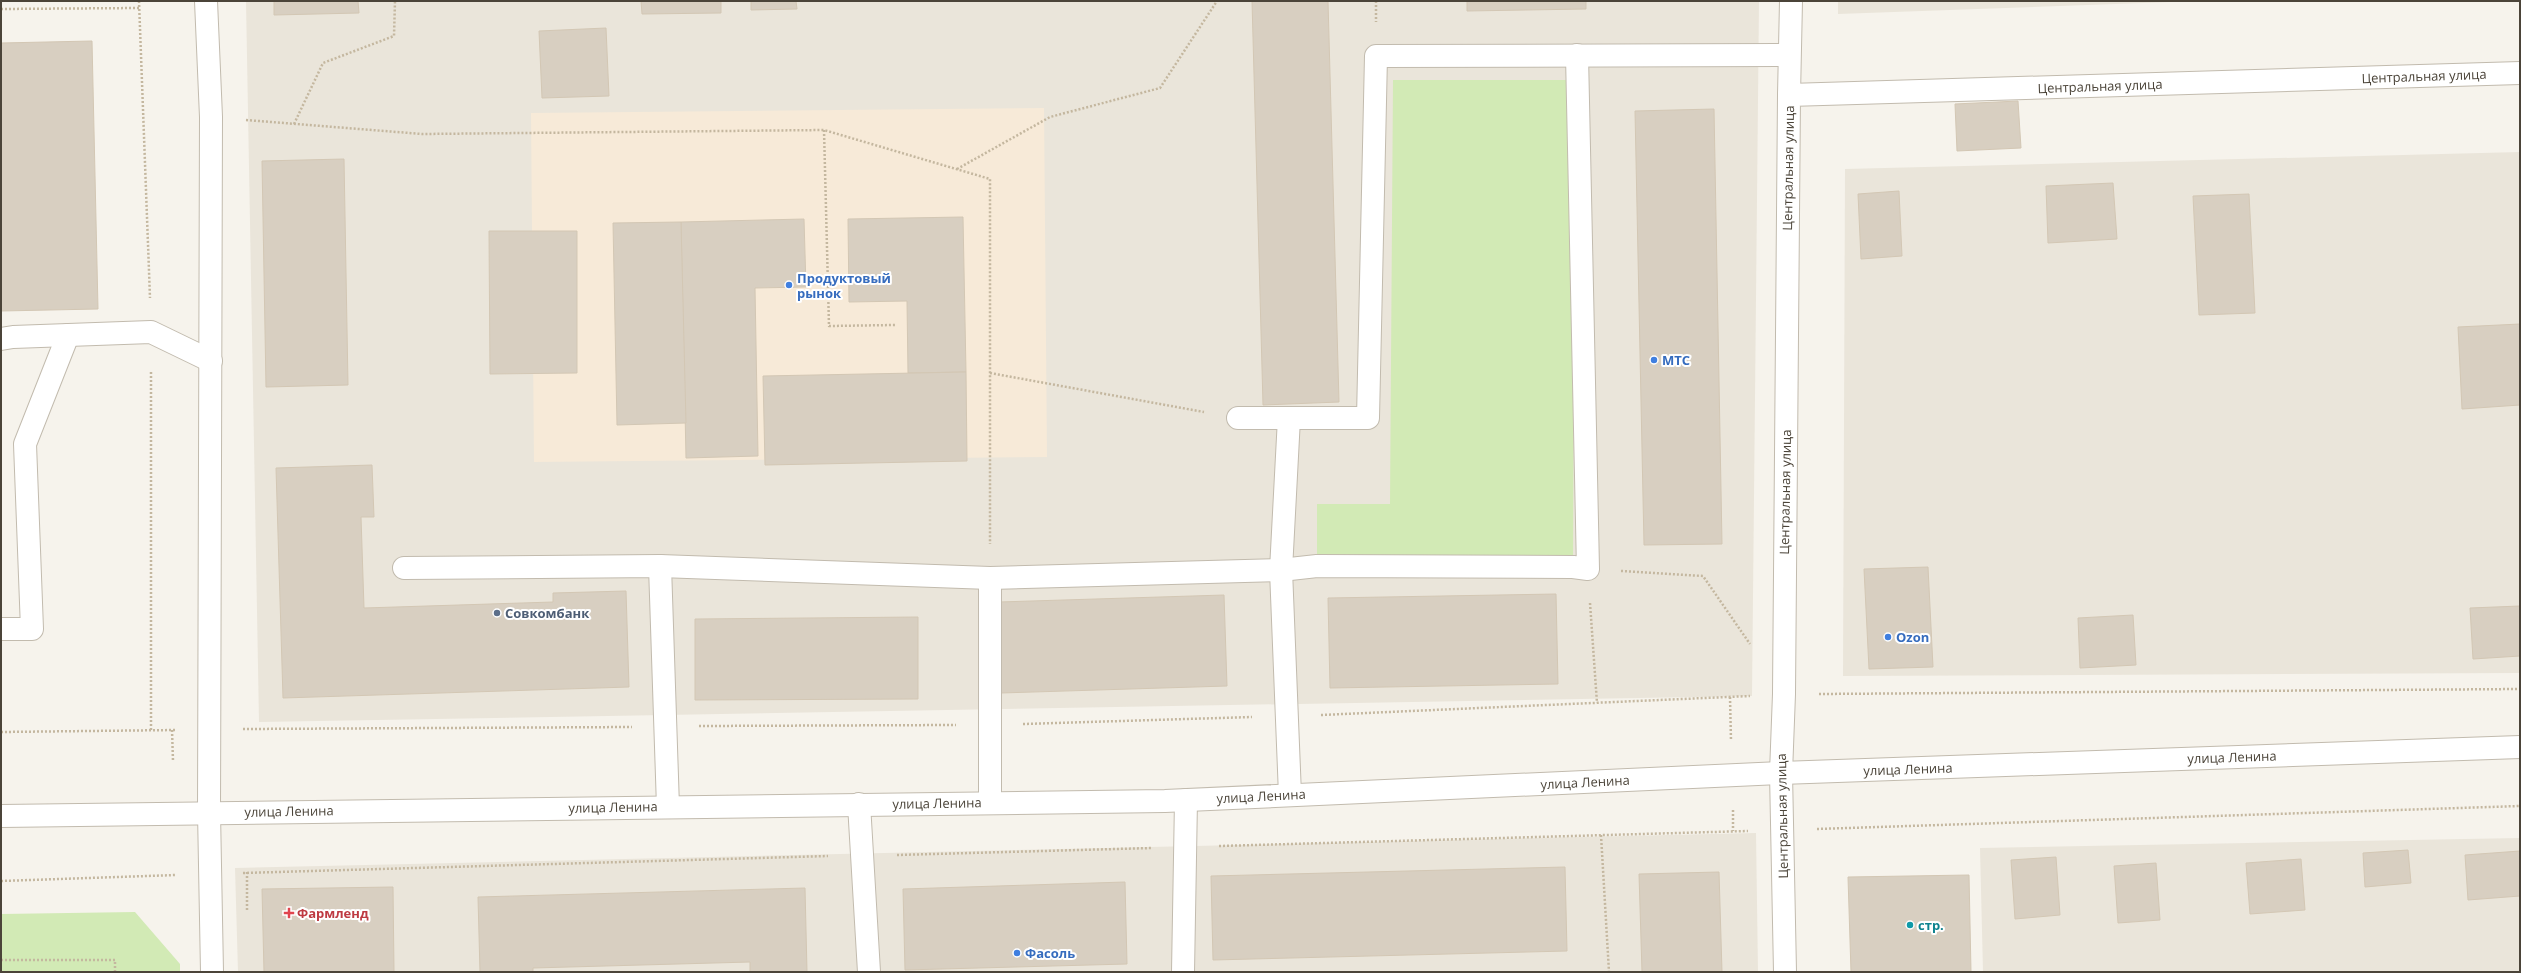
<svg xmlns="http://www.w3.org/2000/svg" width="2521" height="973" viewBox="0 0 2521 973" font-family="'Open Sans',sans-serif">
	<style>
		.residential { fill: #eae5da }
		.commercial { fill: #f7ead8 }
		.green { fill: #d2eab5 }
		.building { fill: #d8cfc1; stroke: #d3c7b4 }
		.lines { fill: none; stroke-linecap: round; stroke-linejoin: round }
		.lane-casing { stroke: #c2bbae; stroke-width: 24 }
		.street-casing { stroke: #c2bbae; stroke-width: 24 }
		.path { stroke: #c4b79f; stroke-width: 2.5; stroke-dasharray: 2 2; stroke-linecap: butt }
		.lane { stroke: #fff; stroke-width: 22 }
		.street { stroke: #fff; stroke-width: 22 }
		.shop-dot { fill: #3f7fe0; stroke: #fff; stroke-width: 1.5 }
		.service-dot { fill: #5c6f8a; stroke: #fff; stroke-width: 1.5 }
		.health-dot { fill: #e0444e; stroke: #fff; stroke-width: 1.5 }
		.culture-dot { fill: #0f9aa8; stroke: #fff; stroke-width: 1.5 }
		.labels { text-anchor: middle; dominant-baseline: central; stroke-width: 4; stroke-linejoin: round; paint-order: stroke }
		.street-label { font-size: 13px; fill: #4b4439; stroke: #fff }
		.shop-label { font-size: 13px; font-weight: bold; fill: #366cbe; stroke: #fff; text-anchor: start }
		.service-label { font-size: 13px; font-weight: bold; fill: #4e5e75; stroke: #fff; text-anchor: start }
		.health-label { font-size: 13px; font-weight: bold; fill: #be3a42; stroke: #fff; text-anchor: start }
		.culture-label { font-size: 13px; font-weight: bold; fill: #0d838f; stroke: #fff; text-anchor: start }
	</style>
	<rect width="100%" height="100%" fill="#f6f3ec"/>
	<g class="residential">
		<path d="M246,1h1513l-7,695 -1493,26z"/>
		<path d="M1838,1h361l-361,13z"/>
		<path d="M2520,152v521l-677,3 2,-507z"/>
		<path d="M1756,833l2,139h-1520l-3,-104z"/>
		<path d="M2520,838v134h-537l-3,-124z"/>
	</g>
	<path class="commercial" d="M1044,108l3,349 -513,5 -3,-349z"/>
	<g class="green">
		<path d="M1393,80h182l-2,487 -256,-1v-62h73z"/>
		<path d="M135,912l45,52v8h-179v-58z"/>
	</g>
	<g class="building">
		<path d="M274,1h84l1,12 -85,2z"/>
		<path d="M641,1h80v12l-79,1z"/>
		<path d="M751,1h45l1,8 -46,1z"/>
		<path d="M1252,1h76l11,401 -76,3z"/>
		<path d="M1467,1h119v8l-119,2z"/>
		<path d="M606,28l3,68 -67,2 -3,-67z"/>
		<path d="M92,41l6,268 -97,2v-268z"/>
		<path d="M2018,101l3,47 -64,3 -2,-47z"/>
		<path d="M1714,109l8,435 -78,1 -9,-434z"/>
		<path d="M344,159l4,226 -82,2 -4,-226z"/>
		<path d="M2113,183l4,56 -69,4 -2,-57z"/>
		<path d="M1899,191l3,65 -41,3 -3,-65z"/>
		<path d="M2249,194l6,119 -56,2 -6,-119z"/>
		<path d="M963,217l3,155 -58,1 -1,-72 -58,1 -1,-83z"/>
		<path d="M804,219l2,68 -51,1 3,168 -72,2 -5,-236z"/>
		<path d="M681,222l5,201 -69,2 -4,-202z"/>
		<path d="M489,231h88v142l-87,1z"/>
		<path d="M2520,324v81l-58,4 -4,-82z"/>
		<path d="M966,372l1,89 -202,4 -2,-89z"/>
		<path d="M372,465l2,52h-13l3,91 189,-6v-9l73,-2 3,96 -346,11 -7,-230z"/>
		<path d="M1928,567l5,100 -64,2 -5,-100z"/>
		<path d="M1556,594l2,90 -228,4 -2,-90z"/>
		<path d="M1224,595l3,91 -226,7 -2,-91z"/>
		<path d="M2520,606v50l-47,3 -3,-51z"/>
		<path d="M2133,615l3,50 -56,3 -2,-50z"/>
		<path d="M918,617v82l-223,1v-81z"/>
		<path d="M2408,850l3,33 -46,4 -2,-34z"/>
		<path d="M2520,851v45l-52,4 -3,-45z"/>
		<path d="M2056,857l4,58 -45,4 -4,-59z"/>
		<path d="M2301,859l4,51 -55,4 -4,-51z"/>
		<path d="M2156,863l4,57 -42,3 -4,-57z"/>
		<path d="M1565,867l2,84 -354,9 -2,-84z"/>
		<path d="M1719,872l3,100h-80l-3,-98z"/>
		<path d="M1969,875l2,97h-120l-3,-95z"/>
		<path d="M1125,882l2,82 -222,6 -2,-81z"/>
		<path d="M393,887l1,85h-130l-2,-83z"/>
		<path d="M805,888l2,84h-57v-10l-217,6v4h-53l-2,-75z"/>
	</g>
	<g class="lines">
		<g class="lane-casing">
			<g id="lane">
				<path d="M1,339l12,-2 138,-5 60,29"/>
				<path d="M1238,418h130l8,-362 412,-1"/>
				<path d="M1289,418l-8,152 9,225"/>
				<path d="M660,566l8,241"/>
				<path d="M404,568l256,-2 330,12 291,-8 36,-4 256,1 15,2 -11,-514"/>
				<path d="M990,578v225"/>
				<path d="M1,629h31l-7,-185 43,-109"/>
				<path d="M859,804l10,168"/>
				<path d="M1183,972l3,-172"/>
			</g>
		</g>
		<g class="street-casing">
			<g id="street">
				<path d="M206,1l5,116 -2,695 3,160"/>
				<path d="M1789,95l2,-94"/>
				<path d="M1,816l1164,-15 616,-28 739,-26"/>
				<path d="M1785,972l-4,-199 3,-79 5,-599 731,-22"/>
			</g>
		</g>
		<g class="path">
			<path d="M139,1l11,297"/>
			<path d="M1376,1v21"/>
			<path d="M1,9l138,-1"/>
			<path d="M246,120l176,14 402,-4 166,49v365"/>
			<path d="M294,124l29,-61 71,-27 1,-35"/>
			<path d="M824,130l5,196 66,-1"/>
			<path d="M957,169l93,-52 110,-29 57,-87"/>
			<path d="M990,373l214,39"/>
			<path d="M1621,571l82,5 47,68"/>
			<path d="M1590,603l7,100"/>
			<path d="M1819,694l701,-5"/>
			<path d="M1730,697l1,44"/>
			<path d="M1321,715l429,-19"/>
			<path d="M1023,724l229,-7"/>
			<path d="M699,726l257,-1"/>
			<path d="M243,729l389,-2"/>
			<path d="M151,730v-359"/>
			<path d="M172,730l1,31"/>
			<path d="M1,732l175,-2"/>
			<path d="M1733,810v21"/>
			<path d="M1817,829l703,-23"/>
			<path d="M1601,835l8,137"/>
			<path d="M1219,846l529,-15"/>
			<path d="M897,855l255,-7"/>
			<path d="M247,872v40"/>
			<path d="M243,873l585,-17"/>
			<path d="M1,881l175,-6"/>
			<path d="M1,960h114v12"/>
		</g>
		<use href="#lane" class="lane"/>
		<use href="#street" class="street"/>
	</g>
	<g class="shop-dot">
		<circle cx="789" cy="285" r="4"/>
		<circle cx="1654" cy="360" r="4"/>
		<circle cx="1888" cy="637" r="4"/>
		<circle cx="1017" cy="953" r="4"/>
	</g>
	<circle class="service-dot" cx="497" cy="613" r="4"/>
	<path class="health-dot" d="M287 907h4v4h4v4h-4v4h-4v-4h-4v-4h4z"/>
	<circle class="culture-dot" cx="1910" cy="925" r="4"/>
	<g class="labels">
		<g class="street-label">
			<text transform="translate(2424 76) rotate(-2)">Центральная улица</text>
			<text transform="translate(2100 86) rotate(-2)">Центральная улица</text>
			<text transform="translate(1788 168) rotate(-89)">Центральная улица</text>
			<text transform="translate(1785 492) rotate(-89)">Центральная улица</text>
			<text transform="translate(2232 757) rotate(-2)">улица Ленина</text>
			<text transform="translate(1908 769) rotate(-2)">улица Ленина</text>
			<text transform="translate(1585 782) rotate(-3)">улица Ленина</text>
			<text transform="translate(1261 796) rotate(-3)">улица Ленина</text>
			<text transform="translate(937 803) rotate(-1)">улица Ленина</text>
			<text transform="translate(613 807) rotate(-1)">улица Ленина</text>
			<text transform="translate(289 811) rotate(-1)">улица Ленина</text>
			<text transform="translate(1782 816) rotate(-91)">Центральная улица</text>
		</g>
		<g class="shop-label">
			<text x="797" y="278">Продуктовый<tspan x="797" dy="15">рынок</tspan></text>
			<text x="1662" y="360">МТС</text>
			<text x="1896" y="637">Ozon</text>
			<text x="1025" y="953">Фасоль</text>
		</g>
		<g class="service-label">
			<text x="505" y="613">Совкомбанк</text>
		</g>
		<g class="health-label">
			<text x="297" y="913">Фармленд</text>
		</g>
		<g class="culture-label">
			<text x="1918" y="925">стр.</text>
		</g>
	</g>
	<rect width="2521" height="973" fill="none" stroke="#4b4439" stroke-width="4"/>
</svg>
